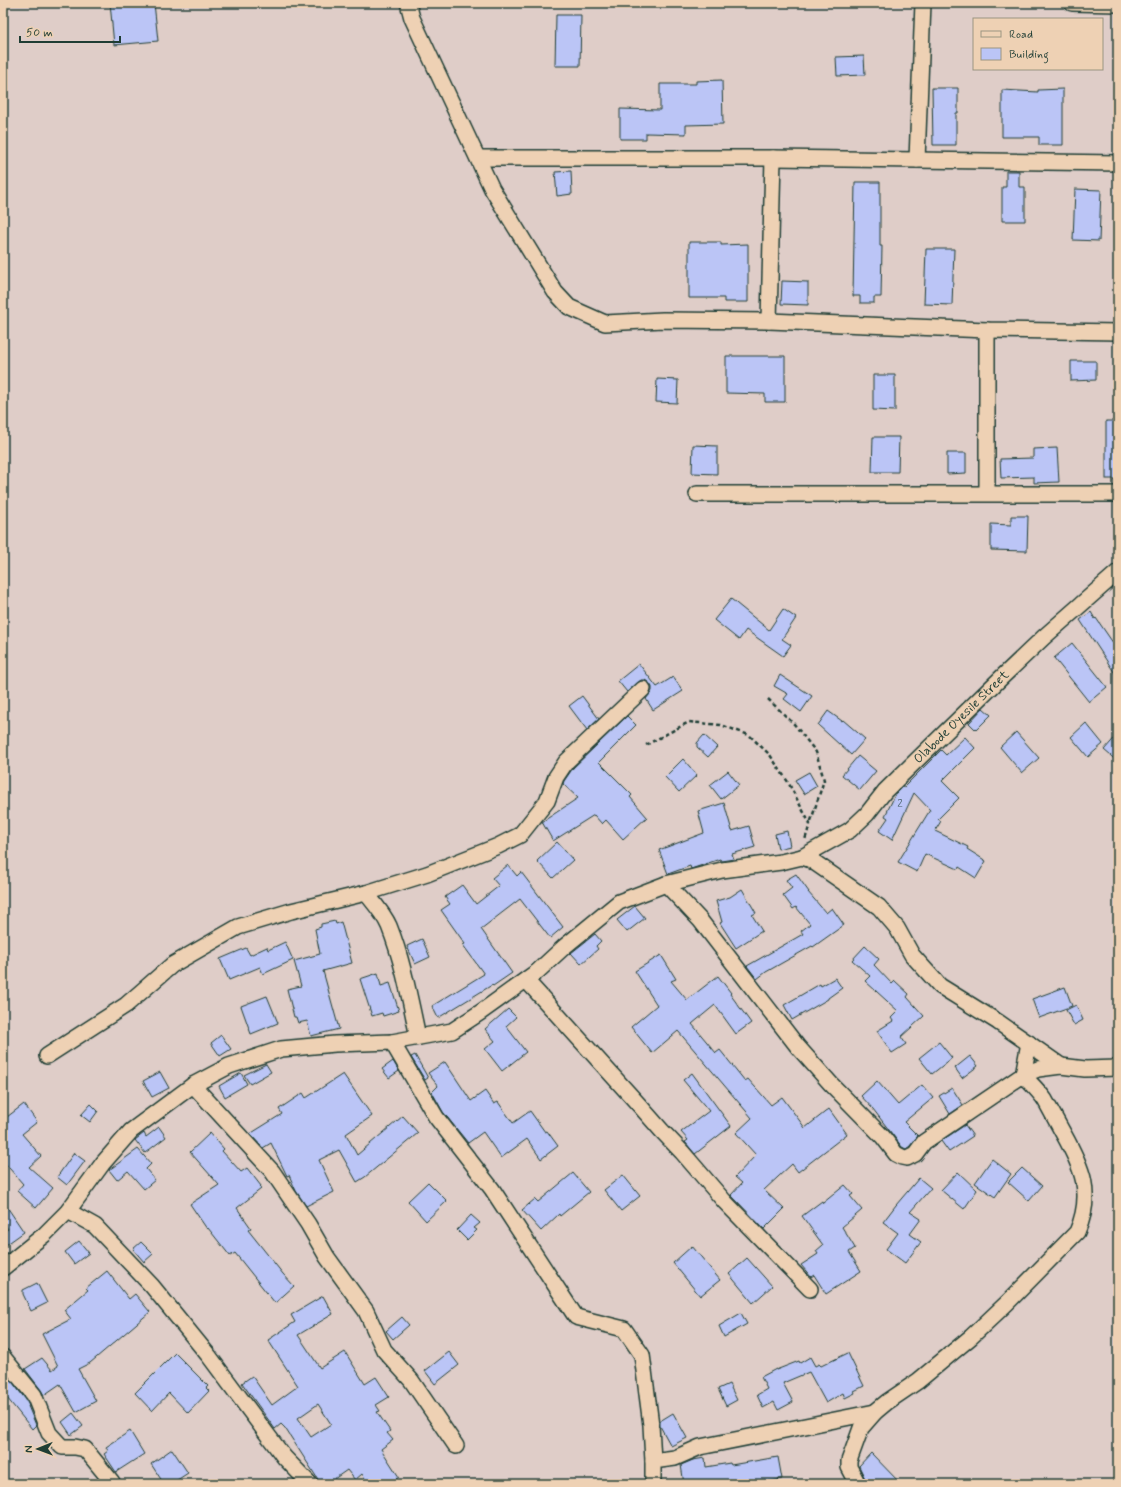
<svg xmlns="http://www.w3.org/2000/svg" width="1121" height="1487" viewBox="0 0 1121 1487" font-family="Mynerve,sans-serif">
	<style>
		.building { fill: #bbc5f6; stroke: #1f3d34; fill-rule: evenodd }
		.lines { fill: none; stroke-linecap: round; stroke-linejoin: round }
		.minor-casing { stroke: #1f3d34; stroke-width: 18 }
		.path { stroke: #1f3d34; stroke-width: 2.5; stroke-dasharray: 4 3; stroke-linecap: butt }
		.minor { stroke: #eed1b4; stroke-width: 15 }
		.labels { text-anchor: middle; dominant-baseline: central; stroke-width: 3.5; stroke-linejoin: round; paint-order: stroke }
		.number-label { font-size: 11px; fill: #465f64 }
		.street-label { font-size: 13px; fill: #1f3d34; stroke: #eed1b4 }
	</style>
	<rect width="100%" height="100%" fill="#dfcdc8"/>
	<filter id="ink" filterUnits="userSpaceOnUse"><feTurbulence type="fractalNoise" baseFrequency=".025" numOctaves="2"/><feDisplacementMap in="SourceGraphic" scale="8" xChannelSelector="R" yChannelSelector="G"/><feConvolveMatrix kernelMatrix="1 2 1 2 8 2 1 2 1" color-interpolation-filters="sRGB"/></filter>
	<g filter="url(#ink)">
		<g class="building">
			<path d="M110,3h44l4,38 -44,4z"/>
			<path d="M556,15h25l-1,51h-25z"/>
			<path d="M864,56l1,19 -28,1 -1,-19z"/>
			<path d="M722,80l1,44 -37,1v9l-40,-1v6h-26v-30l40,1v-26h36v-3z"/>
			<path d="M932,88h26v25h-2v32h-23z"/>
			<path d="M1063,89v56h-24v-8h-37v-47l36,2v-2z"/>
			<path d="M571,171l1,23 -15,2 -2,-24z"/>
			<path d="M1006,171h13v16h6v34h-23v-34h4z"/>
			<path d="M855,182h25v64h2l-1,51h-7v6h-14v-7h-7z"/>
			<path d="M1075,189l26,1 -2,51 -26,-1z"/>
			<path d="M689,242h32v3l27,-1v58h-24v-4h-35z"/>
			<path d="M926,249h28l-2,56 -28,-1z"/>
			<path d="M782,281l26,1v23l-27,-1z"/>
			<path d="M726,356h59v46h-20v-8l-39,-1z"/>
			<path d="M1071,361h25v19l-25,1z"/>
			<path d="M873,375h22v36l-22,-1z"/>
			<path d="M657,379l21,1 -1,23 -21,-1z"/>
			<rect x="1106" y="421" width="12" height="58"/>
			<path d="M873,437h26l-1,35h-26z"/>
			<path d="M693,445l24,1v28l-25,-1z"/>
			<path d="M1057,448l2,34 -25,1v-6l-33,1 -1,-19 33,-1v-9z"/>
			<path d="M947,453h19v20l-19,1z"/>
			<path d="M1011,516h17l-1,35 -36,-1v-26l20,1z"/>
			<path d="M731,599l38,31 14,-21 13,9 -14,21 9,6 -8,11 -37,-26 -7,10 -25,-20z"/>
			<path d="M1091,612l4,7 1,-1 22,32v28l-38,-58z"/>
			<path d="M1072,643l35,44 -18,15 -35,-44z"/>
			<path d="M639,664l18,23 16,-10 10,14 -30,19 -7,-11 6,-8v-4l-3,-4 -4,-3h-4l-14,12 -9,-11z"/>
			<path d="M780,675l32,21 -11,16 -17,-13 4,-5 -14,-8z"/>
			<path d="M582,696l17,23 -12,11 -18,-24z"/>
			<path d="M983,708l8,7 -15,15 -7,-7z"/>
			<path d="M828,711l14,10 1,-1 22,19 -14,16 -33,-30z"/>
			<path d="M627,716l9,9 -37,37 33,33 -2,2 17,20 -24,22 -17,-19 -4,4 -8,-9 -41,26 -11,-19 36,-24 -15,-14 1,-3 9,-13z"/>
			<path d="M1086,723l17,21 -15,13 -17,-20z"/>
			<path d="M1016,732l23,26 -17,15 -22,-26z"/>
			<path d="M1118,734v28l-14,-12z"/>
			<path d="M704,735l13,12 -9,10 -11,-10v-4z"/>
			<path d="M965,737l10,11 -33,33 17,17 -21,21 3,2 -6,10 33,16 -1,2 19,12 -10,17 -17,-11 -1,2 -33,-15 -8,18 -19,-10 32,-52 -16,-17 -22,47 -13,-9 9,-13 -3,-2 11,-23 6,-6h2l37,-37 5,5z"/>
			<path d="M858,756l18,15 -16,19 -18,-15z"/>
			<path d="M683,759l14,16 -18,17 -14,-15z"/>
			<path d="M728,771l11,14 -18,14 -11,-14z"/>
			<path d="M809,772l8,14 -13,8 -9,-14z"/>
			<path d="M724,803l8,28 17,-5 6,21 -23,7 2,5 -13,2 -1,-2 -29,10 -1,-3 -22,8 -9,-24 45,-17 -6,-22z"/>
			<path d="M787,831l3,15 -12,3 -3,-15z"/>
			<path d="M557,842l16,18 -20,18 -16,-17z"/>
			<path d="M508,865l9,11 4,-4 42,55 -13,11 -30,-39 -39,30 31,44 -19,13 -1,-1 -54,33 -6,-12 52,-32 -21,-29 2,-1 -24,-34 9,-6 -5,-7 17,-12 14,19 23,-18 -7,-8z"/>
			<path d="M796,874l13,18h-1l18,21 6,-5 12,17 -31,22 -1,-1 -46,26 -9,7 -10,-13 56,-32 -2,-3 9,-7 -14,-17 -3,2 -10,-14 9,-7 -6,-8z"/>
			<path d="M742,889l14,24 -4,2 10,16 -26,17 -16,-25 2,-1 -6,-21 14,-4z"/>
			<path d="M635,906l10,12 -18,14 -10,-12z"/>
			<path d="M335,921l1,3 5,-2 11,41 -29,8 16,58 -28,7 -4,-15 -9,2 -2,-6h-2l-7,-28 14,-3 -7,-25 26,-7 -5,-25 6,-2v-3z"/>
			<path d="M595,934l6,7 -5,5 2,3 -17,15 -10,-11z"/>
			<path d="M422,939l8,18 -15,7 -8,-18z"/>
			<path d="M285,942l8,18 -30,14 -3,-7 -31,13 -9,-21 26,-11 4,7 17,-8 1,3z"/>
			<path d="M865,946l14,13 -5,6 18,19 3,-3 14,13 -2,3 17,19 -23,21 5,7 -14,9 -15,-22 16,-10 -2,-3 7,-7 -33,-30 5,-5 -18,-16z"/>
			<path d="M661,955l15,24 -5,2 16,19 31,-24 13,17 -1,1 21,29 -15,11 -21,-29 -23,19 24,29 4,-3 25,31 3,-2 23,26 11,-8 23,31 24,-19 18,25 -49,38 -6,-8 -28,26 20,19 -20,20 -33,-34 11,-12 -7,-6 21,-22 -20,-22 16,-15 -74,-87 -26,22 -21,-26 26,-22 -22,-34z"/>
			<path d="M378,973l3,13 9,-3 9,28 -16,5 -1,-3 -10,3 -12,-37z"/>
			<path d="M835,978l7,10 -14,10v1l-36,21 -8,-15 36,-21 1,2z"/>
			<path d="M1065,987l7,19 -33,12 -7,-19z"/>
			<path d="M267,996l11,27 -27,11 -10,-28z"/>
			<path d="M1076,1005l7,15 -9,5 -8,-15z"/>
			<path d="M508,1009l8,8 -10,9 20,26 -24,19 -17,-22 10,-8 -10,-12z"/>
			<path d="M221,1035l10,14 -11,7 -9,-13z"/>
			<path d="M939,1042l13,16 -20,16 -13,-16z"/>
			<path d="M415,1055l13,23 -3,2 -14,-23z"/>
			<path d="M970,1056l8,10 -16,12 -7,-10z"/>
			<path d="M393,1061l6,10 -10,7 -7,-9z"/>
			<path d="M445,1062l26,39 14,-10 9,13 4,-2 15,21 17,-12 15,21 2,-1 11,15 -17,13 -14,-20 -26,19 -18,-26 -15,11 -25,-31 -11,-20 6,-6 -10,-13z"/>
			<path d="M266,1064l5,8 -21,12 -6,-9z"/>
			<path d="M160,1072l9,16 -17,9 -9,-16z"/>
			<path d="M241,1073l6,11 -22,13 -6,-11z"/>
			<path d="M692,1073l39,53 -36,28 -10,-12 3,-2 -7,-8 28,-21 -26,-31z"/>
			<path d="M343,1074l29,42 -26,18 11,21 46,-39 15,17 -53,44 -8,5 -18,-32 -20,10 15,32 -28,14 -10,-15 -7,-16 -2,1 -16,-33 -8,5 -13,-14 32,-20 -3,-5 24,-16 3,5z"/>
			<path d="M877,1081l21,24 24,-20 11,13 -29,24 14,14 -8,10 -4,3 -4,-2 -29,-38 -12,-13z"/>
			<path d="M952,1088l11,17 -13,9 -11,-18z"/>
			<path d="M24,1104l13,18 -15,12 19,22 -12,11 24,21 -17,20 -19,-17 6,-7 -20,-23v-41z"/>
			<path d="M91,1104l7,7 -8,11 -9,-7z"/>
			<path d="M965,1125l8,11 -24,16 -8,-11z"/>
			<path d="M159,1127l7,10 -21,16 -10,-13 9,-7 2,4z"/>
			<path d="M210,1133l14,16 -2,2 19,21 6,-4 14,18 -1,1 1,2 -24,19 14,20 -3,2 35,44 11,12 -19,17 -40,-50 -5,3 -22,-28 -1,1 -17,-25 29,-19 -29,-33z"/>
			<path d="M138,1149l13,15 -5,5 9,11 -11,9 -16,-18 -11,9 -8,-10z"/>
			<path d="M74,1153l11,8 -18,24 -10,-8z"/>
			<path d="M992,1159l19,15 -16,23 -20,-14z"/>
			<path d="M1022,1168l20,18 -13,15 -21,-19z"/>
			<path d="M958,1172l19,18 -13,19 -23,-19z"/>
			<path d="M573,1173l16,19 -29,24 -1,-2 -18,17 -19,-21 13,-11 3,3z"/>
			<path d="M623,1175l17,21 -19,15 -17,-21z"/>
			<path d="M919,1178l12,10 -21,24 11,7 -11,15 11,8 -16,21 -19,-14 12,-16 -15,-11 13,-17z"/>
			<path d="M428,1182l19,19 -21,20 -18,-20z"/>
			<path d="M845,1185l8,9 -3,2 12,14 -20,17 13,21 -6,4 12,19 -35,23 -12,-19 -3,2 -10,-12 17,-11 -2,-3 7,-6 -21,-29 20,-15 1,2z"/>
			<path d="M3,1201l21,31 -21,15v-14l5,-4 -5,-7z"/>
			<path d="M471,1215l9,8 -6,5 3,2 -10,10 -10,-10z"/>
			<path d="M79,1241l10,12 -15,11 -9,-12z"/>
			<path d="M141,1242l12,12 -9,8 -11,-13z"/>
			<path d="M692,1246l28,34 -20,16 -27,-33z"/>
			<path d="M747,1258l25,28 -19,17 -24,-29z"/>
			<path d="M107,1271l22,28 6,-5 15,18 -60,51 -12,6 18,32 -20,11 -16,-28 -16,11 -3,-5 -16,-21 17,-11 10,12 6,-4 -16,-32 29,-15 -7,-9 24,-20 -2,-2z"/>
			<path d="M37,1283l10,20 -16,8 -8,-17v-4z"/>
			<path d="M323,1296l10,18 -35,21 22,33 25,-16 20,32 11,-7 13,20 -13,8 4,6 -3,1 13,19 -3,2 6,7 -12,9 18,28 -10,7h-20l-7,-10 -7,6 -8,-10 -20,14h-6l-36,-56 -4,-4 -6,5 -33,-46 10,-7 20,29 26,-19 -30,-46 27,-18 -4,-7zM318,1404l13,20 -20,13 -13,-19z"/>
			<path d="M741,1313l6,11 -23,13 -5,-11z"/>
			<path d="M402,1317l7,8 -16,14 -7,-8z"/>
			<path d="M449,1352l10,13 -24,19 -10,-13z"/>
			<path d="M175,1353l33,33 -2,2 3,3 -21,22 -19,-20 -17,18 -17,-18z"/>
			<path d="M848,1353l16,33 -10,5 1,2 -10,5 -2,-5 -17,10 -17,-31 -26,11 10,19 -15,8 -4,-8 -11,6 -6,-13 10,-6 -6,-12 15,-8v1l23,-9 1,2 10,-6 5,9 4,-2 2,2z"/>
			<path d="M10,1379l16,21 3,6h-1l8,19 -4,4 -29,-36v-10z"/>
			<path d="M729,1384l8,16 -11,6 -8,-17z"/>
			<path d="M73,1413l10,13 -12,9 -9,-13z"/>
			<path d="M673,1413l14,25 -16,8 -11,-20v-5z"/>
			<path d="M130,1431l14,23 -28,18 -12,-18 4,-3 -2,-4z"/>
			<path d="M172,1449l16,24 -17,11h-7l-13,-20z"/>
			<path d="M871,1453l30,31h-33l-1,-1 -8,-17z"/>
			<path d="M778,1457l4,22 -29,5h-69l-3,-19 12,-5 12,-2 1,9 24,-4 1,2z"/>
		</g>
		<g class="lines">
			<g class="minor-casing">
				<g id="minor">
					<path d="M408,3l4,15 80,171 63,103 14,15 36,16 58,-3 106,1 218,9 131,2"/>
					<path d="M1072,3l46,1"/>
					<path d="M478,158h295l345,5"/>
					<path d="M917,160l6,-157"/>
					<path d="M769,321l4,-163"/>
					<path d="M987,493v-163"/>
					<path d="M697,494h421"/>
					<path id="s1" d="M802,857l48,-27 17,-16 18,-23 117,-114 42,-40 74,-65"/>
					<path d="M666,884l34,36 98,127 33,37 52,53 13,17 6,3 5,1 8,-4 9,-12 99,-67 15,-6 23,-3 24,3 33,-1"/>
					<path d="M366,893c8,10 18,21 23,33 14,35 21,74 29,111"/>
					<path d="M526,980l114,126 22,25 20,21 43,50 85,87"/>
					<path d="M392,1042l44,75 56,72 84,128 48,12 18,26 9,70 2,36"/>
					<path d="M47,1056l79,-51 46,-40 66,-38 53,-16 75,-18 61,-19 71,-28 22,-11 27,-34 9,-24 10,-15 77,-73"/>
					<path d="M193,1085l79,86 36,53 19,33 39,54 18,39 27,30 45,66"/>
					<path d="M68,1211l27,15 57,60 57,70 75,101 26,27"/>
					<path d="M3,1268l41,-33 24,-24 35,-48 28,-32 62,-46 36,-19 52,-17 54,-5 57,-2 60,-11 29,-19 57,-41 26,-24 55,-45 47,-18 56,-14 59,-8 21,-5 9,3 68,47 18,21 15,27 28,31 58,36 63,44"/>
					<path d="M3,1357l31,38 15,38 13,14h13l10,2 27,33"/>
					<path d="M653,1484v-23l22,-3 25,-11 175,-35"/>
					<path d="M858,1484l-9,-17v-6l12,-33 14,-16 12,-10 31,-21 53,-44 36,-34 70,-71c17,-39 5,-65 -14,-99 -6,-11 -12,-22 -18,-33 -6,-9 -15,-17 -22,-25l6,-32"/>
				</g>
			</g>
			<g class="path">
				<path d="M768,699l26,25 22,28 8,28 -14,44"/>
				<path d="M646,745l43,-23 32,3 28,10 21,20 18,27 22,42 -5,16"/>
			</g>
			<use href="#minor" class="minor"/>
		</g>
	</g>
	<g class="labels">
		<g class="number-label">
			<text x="900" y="804">2</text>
		</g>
		<g class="street-label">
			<text stroke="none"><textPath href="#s1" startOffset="214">Olabode Oyesile Street</textPath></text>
		</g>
	</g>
	<rect width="1121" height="1487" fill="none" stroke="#eed1b4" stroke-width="16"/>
	<rect x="8" y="8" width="1105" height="1471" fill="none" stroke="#1f3d34" stroke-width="1.5" filter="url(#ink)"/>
	<rect x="973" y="18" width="130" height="52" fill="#eed1b4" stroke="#9b9681"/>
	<rect x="981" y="31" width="20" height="6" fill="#eed1b4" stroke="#9b9681"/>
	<text x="1009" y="38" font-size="12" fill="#1f3d34">Road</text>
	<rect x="981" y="48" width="20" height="12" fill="#bbc5f6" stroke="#9b9681"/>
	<text x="1009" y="58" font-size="12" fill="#1f3d34">Building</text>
	<g transform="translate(38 1449) rotate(269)" stroke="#eed1b4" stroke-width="3" paint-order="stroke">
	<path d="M0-3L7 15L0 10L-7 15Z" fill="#1f3d34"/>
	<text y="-6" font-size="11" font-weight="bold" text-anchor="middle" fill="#1f3d34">N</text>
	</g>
	<path d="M20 36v6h100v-6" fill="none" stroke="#1f3d34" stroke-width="2"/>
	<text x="26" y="36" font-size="12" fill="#1f3d34" stroke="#eed1b4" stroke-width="3" paint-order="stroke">50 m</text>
</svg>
